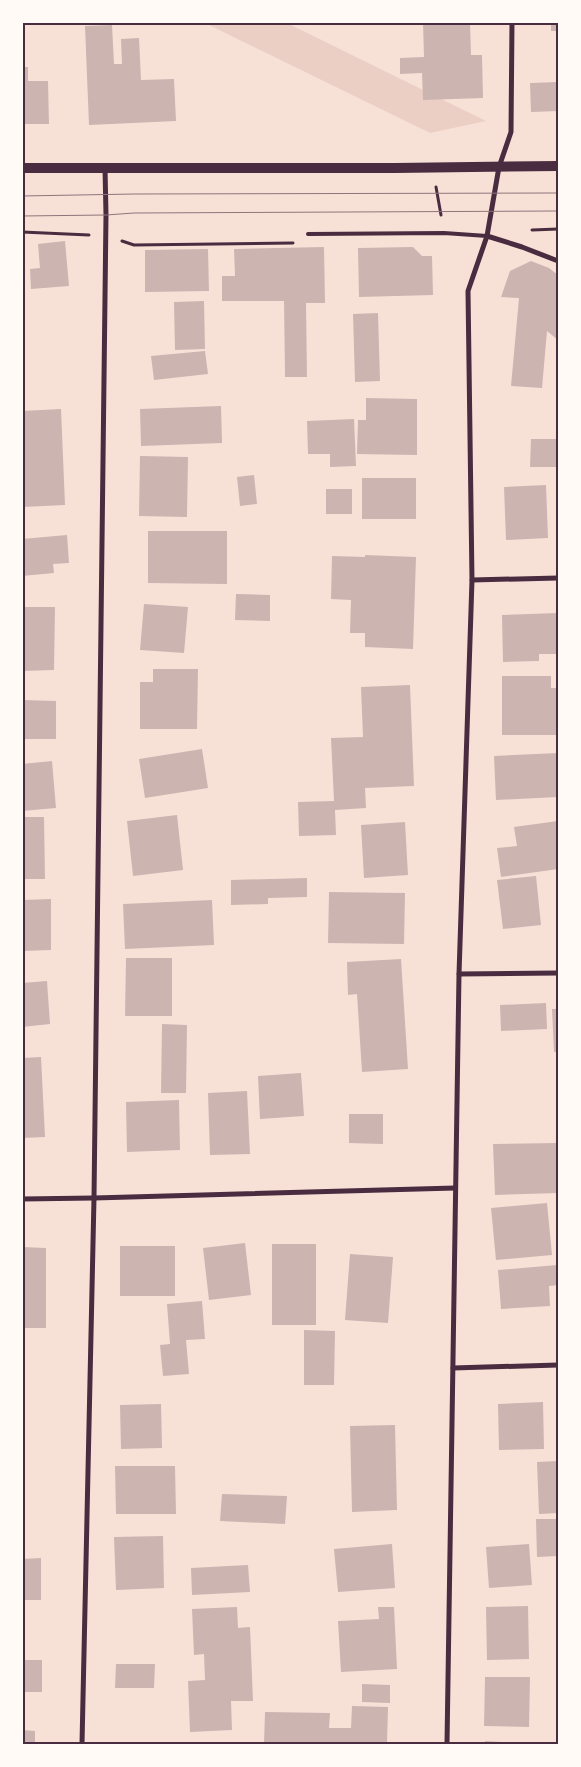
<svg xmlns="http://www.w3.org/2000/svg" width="581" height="1767" viewBox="0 0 581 1767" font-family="'Fira Sans Condensed',sans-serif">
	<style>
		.green { fill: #ebcfc5 }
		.building { fill: #ccb4b1 }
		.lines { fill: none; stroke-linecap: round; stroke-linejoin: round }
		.path { stroke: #4a2c40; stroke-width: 3 }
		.service { stroke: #4a2c40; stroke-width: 4 }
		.minor { stroke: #4a2c40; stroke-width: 5 }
		.secondary { stroke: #4a2c40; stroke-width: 10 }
		.tram { stroke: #8f747c; stroke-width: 1 }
		.neatline { fill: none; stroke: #4a2c40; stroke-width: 2 }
	</style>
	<rect width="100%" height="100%" fill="#f7e1d7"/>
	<path class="green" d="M205,23h82l199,98 -56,12z"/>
	<g class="building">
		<path d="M423,22h47l1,33h11l1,43 -60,2 -1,-27 -22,1v-16l24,-1z"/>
		<rect x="551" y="22" width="7" height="9"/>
		<path d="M112,25l2,39h8l-1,-25 18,-1 2,42 33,-1 2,42 -87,4 -4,-99z"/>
		<path d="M22,67h6v14h20l1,43h-27z"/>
		<path d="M558,82v29l-27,1 -1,-29z"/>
		<path d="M65,241l4,45 -38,3 -1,-20 10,-1 -2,-24z"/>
		<path d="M324,247l1,56h-19l1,74h-22l-1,-76h-62v-25h13l-1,-27z"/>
		<path d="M413,247l9,9h10l1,39 -74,2 -1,-49z"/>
		<path d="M208,249l1,42 -64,1v-42z"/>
		<path d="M531,261l18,7 9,7v65l-11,-9 -5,57 -31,-2 8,-88 -18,-1 9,-26z"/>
		<path d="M204,301l1,48 -30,1 -1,-48z"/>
		<path d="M378,313l2,68 -25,1 -2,-68z"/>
		<path d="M205,351l3,23 -54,6 -3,-24z"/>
		<path d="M366,398l51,1v56l-60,-1 1,-34h8z"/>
		<path d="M221,406l1,37 -81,3 -1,-37z"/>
		<path d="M61,409l4,96 -43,2v-96z"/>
		<path d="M354,419l2,47 -26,1v-13h-22l-1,-33z"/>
		<path d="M531,439h27v28h-28z"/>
		<path d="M140,456l48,1 -1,60 -48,-1z"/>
		<path d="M254,475l3,29 -17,2 -3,-29z"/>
		<rect x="362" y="478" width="54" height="41"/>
		<path d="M546,485l2,53 -42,2 -2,-53z"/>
		<rect x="326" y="489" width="26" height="25"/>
		<path d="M148,531h79v53l-79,-1z"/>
		<path d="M67,535l2,28 -16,1 1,9 -32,3v-37z"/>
		<path d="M365,555l51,2 -3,92 -48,-2v-14h-15l1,-33 -20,-1 1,-43 33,1z"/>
		<path d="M236,594l34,1v26l-35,-1z"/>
		<path d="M144,604l44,3 -4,46 -44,-3z"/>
		<path d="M22,607h33l-1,63 -32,1z"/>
		<path d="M558,613v41h-19v7l-36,1 -1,-47z"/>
		<path d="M153,669h45l-1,60h-57v-47h13z"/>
		<path d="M502,676h49v12h7v47h-56z"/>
		<path d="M410,685l4,101 -49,2 1,20 -31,2 1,25 -37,1 -1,-34 36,-1 -3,-63 32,-1 -2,-50z"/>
		<path d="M22,700l34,1v38h-34z"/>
		<path d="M202,749l6,39 -63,10 -6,-39z"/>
		<path d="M558,753v44l-62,3 -2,-44z"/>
		<path d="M52,761l4,47 -34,3v-47z"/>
		<path d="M177,815l6,55 -50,6 -6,-55z"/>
		<path d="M22,817h22l1,62h-23z"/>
		<path d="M558,821v48l-57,8 -4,-29 20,-2 -3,-19z"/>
		<path d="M405,822l3,53 -44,3 -3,-53z"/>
		<path d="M536,876l5,49 -38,4 -6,-49z"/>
		<path d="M307,878v19l-39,1v6l-37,1v-25z"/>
		<path d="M329,892l76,1 -1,51 -76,-1z"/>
		<path d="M51,899v51l-29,1v-51z"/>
		<path d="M212,900l2,45 -89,4 -2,-45z"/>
		<path d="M126,958h46v58h-47z"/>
		<path d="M401,959l7,110 -46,3 -5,-78 -9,1 -1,-33z"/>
		<path d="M47,981l3,43 -28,3v-44z"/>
		<path d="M546,1003l1,26 -46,2 -1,-26z"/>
		<path d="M552,1009h6v43h-4z"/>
		<path d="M162,1024l25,1 -1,68h-25z"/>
		<path d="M41,1057l4,80 -23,1v-80z"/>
		<path d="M301,1073l3,43 -44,3 -2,-43z"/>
		<path d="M247,1091l3,63 -40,1 -2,-62z"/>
		<path d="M179,1100l1,50 -53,2 -1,-50z"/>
		<path d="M349,1114h34v30l-34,-1z"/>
		<path d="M557,1143l1,50 -63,2 -2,-51z"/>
		<path d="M547,1203l5,52 -56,5 -5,-52z"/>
		<path d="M245,1243l6,52 -42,5 -6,-52z"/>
		<rect x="272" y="1244" width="44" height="81"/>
		<rect x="120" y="1246" width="55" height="50"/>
		<path d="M22,1247l24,1v80h-24z"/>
		<path d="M556,1252h2v33l-9,1 1,20 -49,3 -3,-39 59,-5z"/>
		<path d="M350,1254l43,3 -5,66 -43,-3z"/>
		<path d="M202,1301l3,38 -19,1 3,34 -26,2 -3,-31 10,-1 -3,-40z"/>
		<path d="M304,1330l31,1 -1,54h-30z"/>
		<path d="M543,1402l1,47 -45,1 -1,-46z"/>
		<path d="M161,1404l1,44 -41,1 -1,-44z"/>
		<path d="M395,1425l2,85 -45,2 -2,-86z"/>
		<path d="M558,1461v52l-19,1 -2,-52z"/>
		<path d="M115,1466h60l1,48h-60z"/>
		<path d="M222,1494l65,2 -2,28 -65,-3z"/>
		<path d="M536,1519h22v37l-21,1z"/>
		<path d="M163,1536l1,52 -48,2 -2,-53z"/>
		<path d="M392,1544l3,44 -57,4 -4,-43z"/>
		<path d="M529,1544l3,41 -43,3 -3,-41z"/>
		<path d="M41,1558v42h-19v-41z"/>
		<path d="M248,1565l2,27 -58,3 -1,-27z"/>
		<path d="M528,1606l1,53 -42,1 -1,-53z"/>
		<path d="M237,1607l1,21 12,-1 3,74h-22l1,29 -42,2 -2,-51 17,-1 -1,-26 -10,1 -2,-46z"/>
		<path d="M378,1607h16l3,62 -56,3 -3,-51 41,-2z"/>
		<rect x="22" y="1660" width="20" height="32"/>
		<path d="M116,1664h39l-1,24h-39z"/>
		<path d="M485,1677h45l-1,50 -45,-1z"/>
		<path d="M362,1684l28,1v18l-28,-1z"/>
		<path d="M352,1706l36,1 -1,37 -123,-1 1,-31 65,1 -1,15h22z"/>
		<path d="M22,1730l13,1v13h-13z"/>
		<path d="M485,1741l36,2v1h-36z"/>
	</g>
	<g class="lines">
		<g class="path">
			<path d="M436,187l5,28"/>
			<path d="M532,230l26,-1"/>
			<path d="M22,232l67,3"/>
			<path d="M122,241l12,4 159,-2"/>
		</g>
		<path class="service" d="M308,234l136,-1 43,3"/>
		<g class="minor">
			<path d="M487,236l35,11 36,14"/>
			<path d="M472,580l86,-2"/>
			<path d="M459,974l99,-1"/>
			<path d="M22,1199l72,-1 361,-10"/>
			<path d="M453,1368l105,-3"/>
			<path d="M82,1744l12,-546 12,-983 -1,-47"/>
			<path d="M447,1744l12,-770 13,-394 -4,-289 19,-55 12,-69 12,-35 1,-110"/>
		</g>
		<path class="secondary" d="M22,168h373l163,-2"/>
		<g class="tram">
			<path d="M22,196l112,-2 424,-1"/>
			<path d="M22,216l84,-1 28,-2 424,-2"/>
		</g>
	</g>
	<rect width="581" height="1767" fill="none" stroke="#fffaf5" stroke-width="48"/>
	<rect x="24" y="24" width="533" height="1719" class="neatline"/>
</svg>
